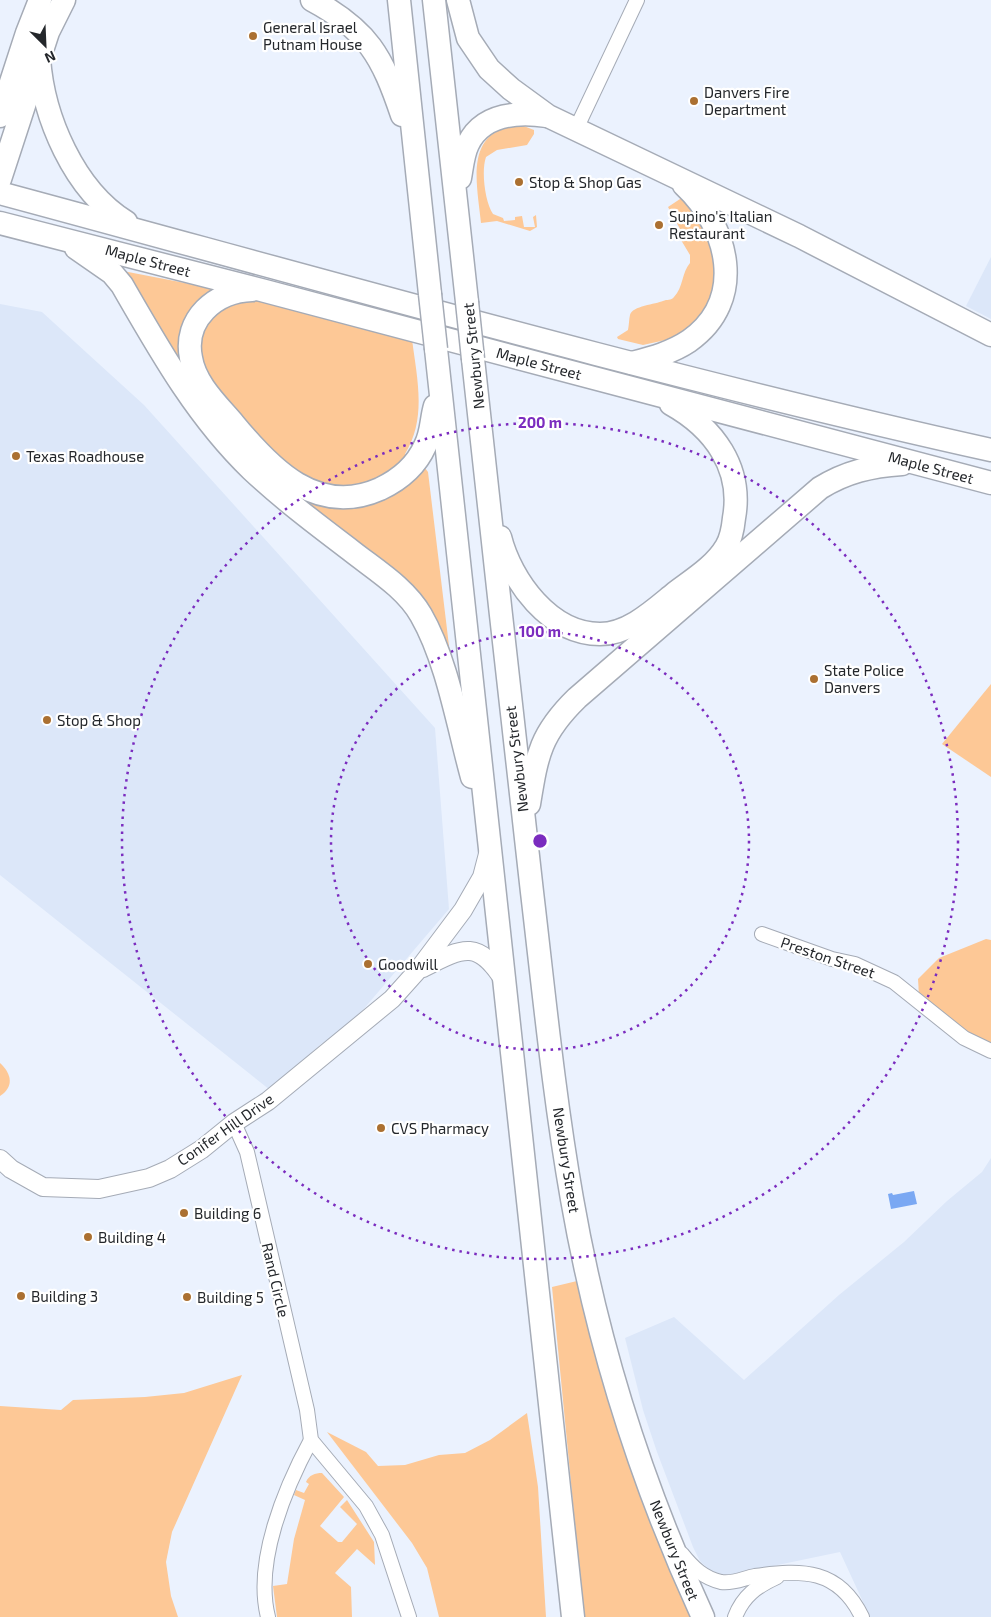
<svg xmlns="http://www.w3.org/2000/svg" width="991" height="1617" viewBox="0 0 991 1617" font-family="'Exo 2',sans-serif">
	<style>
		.built { fill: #dce7f9 }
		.green { fill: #fdc896 }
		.water { fill: #7aa8f3 }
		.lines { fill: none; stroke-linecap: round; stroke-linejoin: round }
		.minor-casing { stroke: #a5abb6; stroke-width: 16 }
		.tertiary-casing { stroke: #a5abb6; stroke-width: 20 }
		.primary-casing { stroke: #a5abb6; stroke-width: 25 }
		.minor { stroke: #fff; stroke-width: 14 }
		.tertiary { stroke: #fff; stroke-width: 18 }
		.primary { stroke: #fff; stroke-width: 22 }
		.primary-bridge-casing { stroke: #a5abb6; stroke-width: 25; stroke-linecap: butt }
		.primary-bridge { stroke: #fff; stroke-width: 22 }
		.ring { fill: none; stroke: #7b2cbf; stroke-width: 2.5; stroke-dasharray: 2.5 5 }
		.poi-dot { fill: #ab7031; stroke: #fff; stroke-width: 2 }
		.labels { text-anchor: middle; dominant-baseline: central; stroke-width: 4.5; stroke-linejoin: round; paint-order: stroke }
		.poi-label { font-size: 15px; fill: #24272b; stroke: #fff; text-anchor: start }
		.street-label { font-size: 15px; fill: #24272b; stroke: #fff }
		.centre { fill: #7b2cbf; stroke: #fff; stroke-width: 2.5 }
		.ring-label { font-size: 15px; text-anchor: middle; font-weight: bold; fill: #7b2cbf; stroke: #fff; stroke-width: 4.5; stroke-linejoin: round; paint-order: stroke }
	</style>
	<rect width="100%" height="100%" fill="#ebf2fe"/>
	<g class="built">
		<path d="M991,257v62l-25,-13z"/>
		<path d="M0,304l42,8 102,93 291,323 14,181 -99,116 -29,19 -51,46 -270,-215z"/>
		<path d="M991,1158v459h-121l-30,-65 -106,22h-13l-12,-4 -9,-9 -7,-14 -36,-95 -14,-42 -18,-72 49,-21 70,63 95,-85 65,-53 43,-41 35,-29z"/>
	</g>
	<g class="green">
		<path d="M521,125l13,5v4l-7,11 -30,5 -11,7c-5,14 -1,45 7,57l10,4 1,3 11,-1v-3l7,-1 2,11h11l-2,-10 3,-2 1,12 -7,4 -33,-10 -16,2c-4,-40 -18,-94 40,-98z"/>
		<path d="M683,197l32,49v48l-19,32 -26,13 -27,6 -25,-6 -1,-2 11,-7c1,-5 1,-11 2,-15 2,-9 26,-11 33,-14 4,-2 8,0 11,-4 9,-9 8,-25 16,-34v-8l-9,-15 4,-2 -17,-31z"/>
		<path d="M123,271l93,18 -36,82z"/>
		<path d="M246,297l166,42c5,40 15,79 -7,115l3,3 -8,10 -41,22 -46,-4 -59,-48 -54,-72 -2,-30 18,-26z"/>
		<path d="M425,468l3,4 22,182 -166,-168 23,13z"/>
		<path d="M991,684v93l-49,-33z"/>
		<path d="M986,939l5,1v103l-24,3 -48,-50 -1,-17 21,-21z"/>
		<path d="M0,1063c12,11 14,24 0,33z"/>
		<path d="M577,1281l9,35 106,301h-108l-32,-330z"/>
		<path d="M242,1375l-70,157 -6,30 5,34 7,21h-178v-211l61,4 12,-10 72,-3 39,-4z"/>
		<path d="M527,1413l11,74 8,130h-107l-12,-49 -15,-25 -85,-111 39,20 12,14 27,-1 34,-10 26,-2 25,-13z"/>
		<path d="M322,1473l22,24 -24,29 18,16h4l15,-18 -17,-17 7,-7 27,42 1,23 -18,-16 -22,24 16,14 1,30h-75l-4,-31 14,-2 7,-45 11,-39 -11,-5 2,-5 8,3 5,-9 -3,-2c3,-7 9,-9 16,-9z"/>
	</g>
	<path class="water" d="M914,1191l3,13 -26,5 -3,-15 4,-1 1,2z"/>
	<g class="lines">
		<g class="minor-casing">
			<g id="minor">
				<path d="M576,129l61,-129"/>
				<path d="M762,934l70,25 23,5 39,18 70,56 27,13"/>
				<path d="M234,1123l13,29 60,258 4,30 55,66 16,29 27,82"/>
				<path d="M682,1554c11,14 22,24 39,28 12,2 23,-4 34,-6 47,-7 84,-7 107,41"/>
				<path d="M268,1617c-14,-55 17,-129 43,-177"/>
				<path d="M735,1617c8,-21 22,-31 42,-40"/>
			</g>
		</g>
		<g class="tertiary-casing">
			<g id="tertiary">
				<path d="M423,968c41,-21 55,-29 82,14"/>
				<path d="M0,1159l11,10 32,18 56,2 50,-11 21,-9 32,-20 32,-26 34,-22 124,-102 26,-29 45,-60 19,-33 6,-23"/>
			</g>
		</g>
		<g class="primary-casing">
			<g id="primary">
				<path d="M312,0c56,30 70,56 90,115"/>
				<path d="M399,0l31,294"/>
				<path d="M434,0l33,302"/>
				<path d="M458,0l10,38 21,31 22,20 37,27 251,120 192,99"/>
				<path d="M39,58c4,59 35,132 87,164"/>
				<path d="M0,116l27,-83 13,-33"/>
				<path d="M460,178c2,-11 3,-24 8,-34 15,-31 51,-32 79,-28"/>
				<path d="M0,179l48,-147 16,-32"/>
				<path d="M0,193c330,89 658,183 991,257"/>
				<path d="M0,223l265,68 726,192"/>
				<path d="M76,248l36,25 10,12c38,66 75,132 130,185 31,29 64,54 97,79 25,20 56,38 72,66 26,45 37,111 51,162"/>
				<path d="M252,290c-36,1 -69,29 -61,68 4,26 27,47 43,66 37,45 83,93 146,65 19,-9 36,-23 45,-43 7,-13 6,-27 10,-40"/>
				<path d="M436,349l137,1268"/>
				<path d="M473,359c20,178 38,355 59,533 12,102 22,205 40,307 25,143 70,286 131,418"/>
				<path d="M632,363c19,-5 39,-10 57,-22 58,-41 40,-114 -5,-156"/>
				<path d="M500,537c11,44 50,97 100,97 29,0 54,-24 75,-41 17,-13 40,-27 51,-46 5,-8 7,-19 8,-29 9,-50 -20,-90 -63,-114"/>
				<path d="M529,804c8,-49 11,-70 48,-106l243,-210c26,-16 51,-22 82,-24"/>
			</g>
		</g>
		<use href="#minor" class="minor"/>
		<use href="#tertiary" class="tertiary"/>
		<use href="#primary" class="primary"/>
		<g class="primary-bridge-casing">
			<g id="primary-bridge">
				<path d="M430,294l6,55"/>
				<path d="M467,302l6,57"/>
			</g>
		</g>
		<use href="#primary-bridge" class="primary-bridge"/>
	</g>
	<g class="ring">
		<circle cx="540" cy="841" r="209"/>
		<circle cx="540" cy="841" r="418"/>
	</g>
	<g class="poi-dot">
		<circle cx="253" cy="36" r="5"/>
		<circle cx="694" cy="101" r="5"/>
		<circle cx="519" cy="182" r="5"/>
		<circle cx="659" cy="225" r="5"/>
		<circle cx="16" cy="456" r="5"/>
		<circle cx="814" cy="679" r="5"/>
		<circle cx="47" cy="720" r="5"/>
		<circle cx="368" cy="964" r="5"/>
		<circle cx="381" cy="1128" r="5"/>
		<circle cx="184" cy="1213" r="5"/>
		<circle cx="88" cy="1237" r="5"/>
		<circle cx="21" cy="1296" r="5"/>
		<circle cx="187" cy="1297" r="5"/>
	</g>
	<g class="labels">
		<g class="poi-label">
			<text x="263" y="27">General Israel<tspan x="263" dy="17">Putnam House</tspan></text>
			<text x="704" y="92">Danvers Fire<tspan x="704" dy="17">Department</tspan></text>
			<text x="529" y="182">Stop &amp; Shop Gas</text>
			<text x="669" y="216">Supino's Italian<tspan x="669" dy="17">Restaurant</tspan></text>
			<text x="26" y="456">Texas Roadhouse</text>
			<text x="824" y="670">State Police<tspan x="824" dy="17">Danvers</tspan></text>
			<text x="57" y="720">Stop &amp; Shop</text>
			<text x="378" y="964">Goodwill</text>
			<text x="391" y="1128">CVS Pharmacy</text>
			<text x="194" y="1213">Building 6</text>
			<text x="98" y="1237">Building 4</text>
			<text x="31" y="1296">Building 3</text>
			<text x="197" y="1297">Building 5</text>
		</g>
		<g class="street-label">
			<text transform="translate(148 260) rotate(15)">Maple Street</text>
			<text transform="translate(473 356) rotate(-96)">Newbury Street</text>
			<text transform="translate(539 363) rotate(15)">Maple Street</text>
			<text transform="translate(931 467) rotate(15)">Maple Street</text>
			<text transform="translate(516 759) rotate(-97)">Newbury Street</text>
			<text transform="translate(828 957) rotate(19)">Preston Street</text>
			<text transform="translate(225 1129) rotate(-35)">Conifer Hill Drive</text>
			<text transform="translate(567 1160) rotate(81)">Newbury Street</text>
			<text transform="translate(276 1280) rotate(77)">Rand Circle</text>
			<text transform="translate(675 1550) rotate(68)">Newbury Street</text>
		</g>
	</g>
	<circle cx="540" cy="841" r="8" class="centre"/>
	<g class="ring-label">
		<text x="540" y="428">200 m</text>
		<text x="540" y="637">100 m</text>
	</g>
	<g transform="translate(45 45) rotate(156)" stroke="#ffffff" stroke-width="4" paint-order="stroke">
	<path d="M0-4L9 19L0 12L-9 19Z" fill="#24272b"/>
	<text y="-8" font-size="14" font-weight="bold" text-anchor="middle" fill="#24272b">N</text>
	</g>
</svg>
